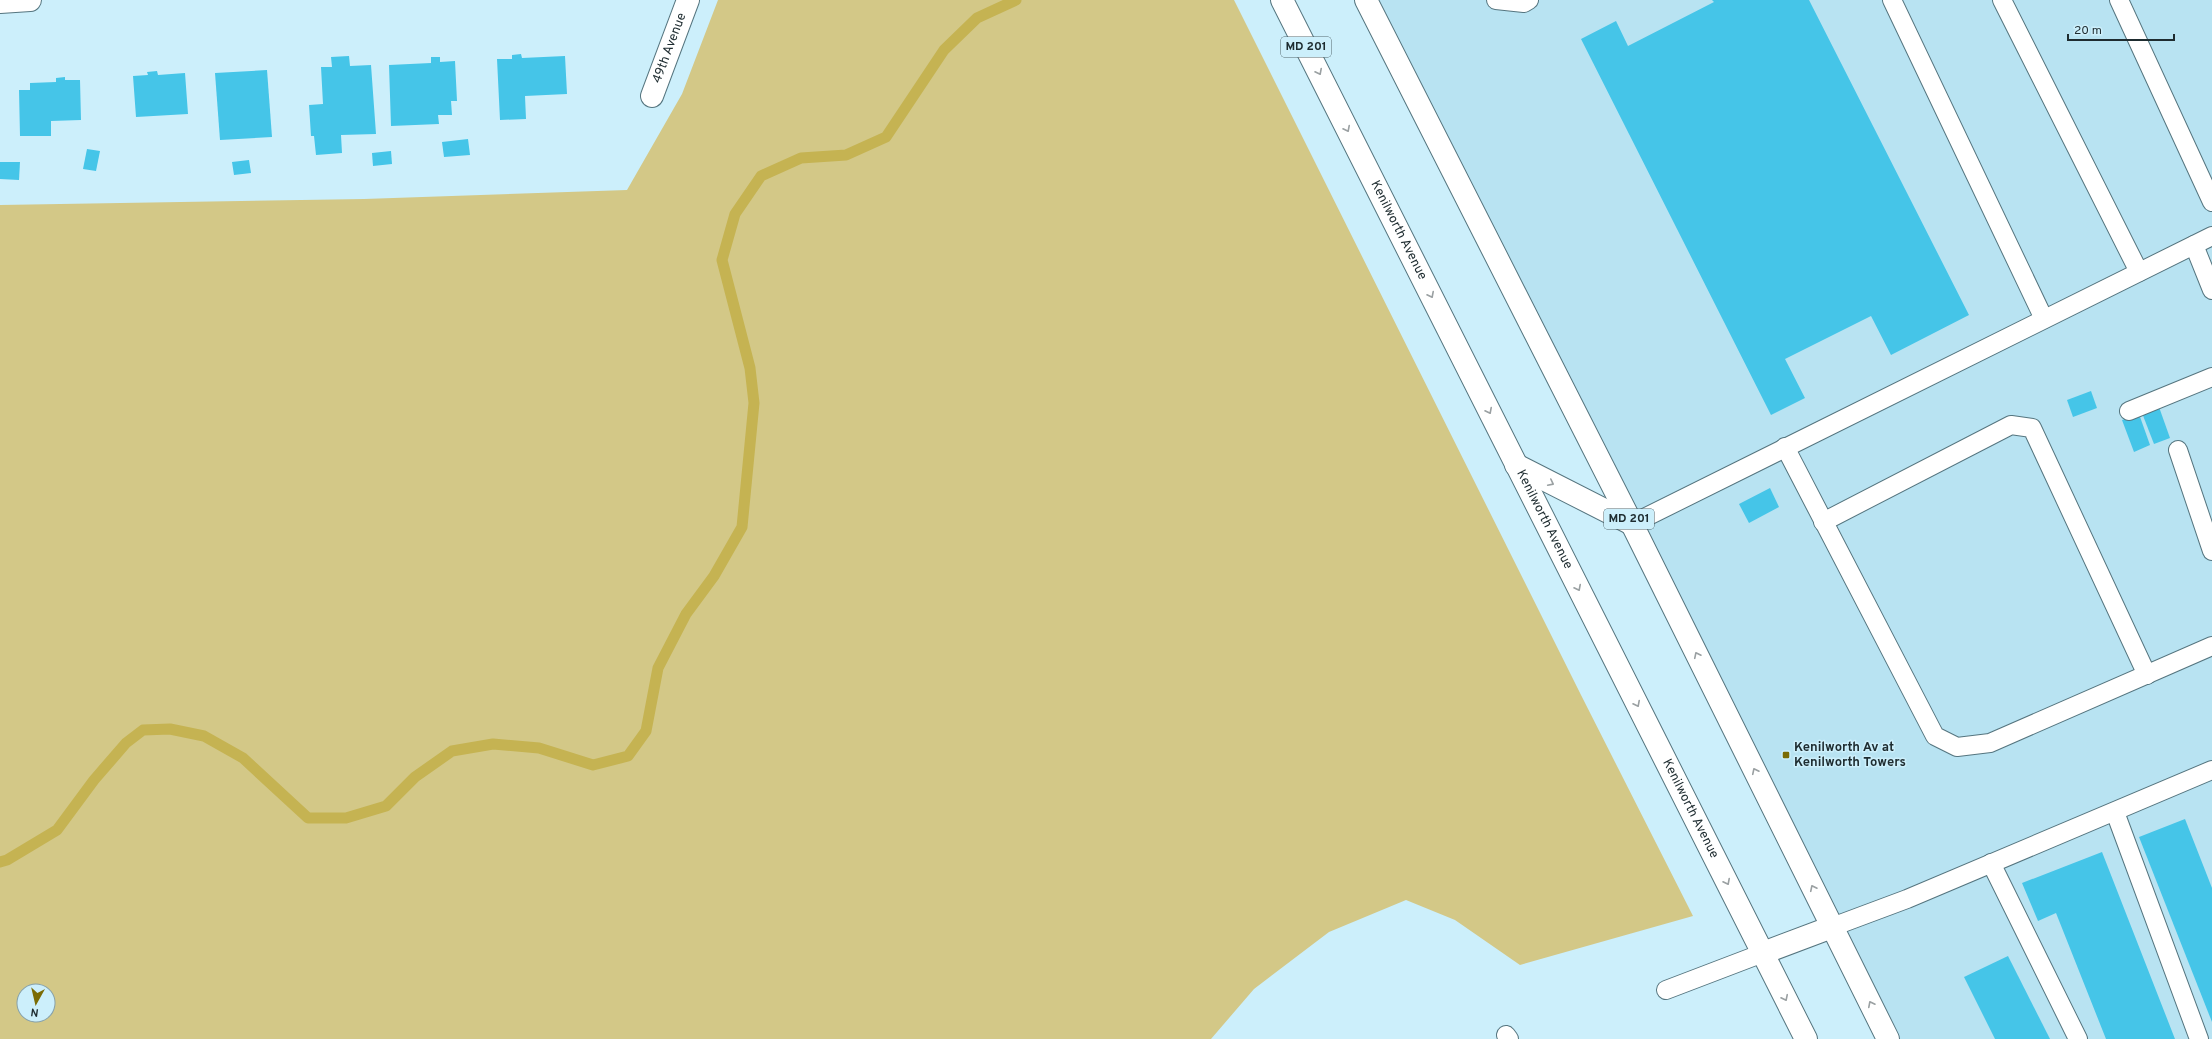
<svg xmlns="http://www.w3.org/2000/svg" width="2212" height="1039" viewBox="0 0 2212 1039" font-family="Overpass,sans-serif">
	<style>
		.built { fill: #b8e3f2 }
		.green { fill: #d3c887; fill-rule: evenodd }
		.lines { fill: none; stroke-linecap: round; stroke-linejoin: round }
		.stream { stroke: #c5b352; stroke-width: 11 }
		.building { fill: #45c5e8 }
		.service-casing { stroke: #55757f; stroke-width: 20 }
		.minor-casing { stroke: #55757f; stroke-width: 24 }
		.primary-casing { stroke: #55757f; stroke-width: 24 }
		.service { stroke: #fff; stroke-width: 18 }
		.minor { stroke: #fff; stroke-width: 22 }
		.primary { stroke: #fff; stroke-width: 22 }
		.oneway { stroke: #9aa0a2 }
		.poi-dot { fill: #7b6c05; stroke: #cceffb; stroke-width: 1.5 }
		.labels { text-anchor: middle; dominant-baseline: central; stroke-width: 3; stroke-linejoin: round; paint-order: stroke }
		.shield { fill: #cceffb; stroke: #52666d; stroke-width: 1 }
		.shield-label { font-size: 12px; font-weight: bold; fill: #1e2c30 }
		.street-label { font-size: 13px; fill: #1e2c30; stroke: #cceffb }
		.poi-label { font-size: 13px; font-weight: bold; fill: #1e2c30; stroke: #cceffb; text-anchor: start }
	</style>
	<rect width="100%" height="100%" fill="#cceffb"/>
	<path class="built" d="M1366,0h846v1039h-324z"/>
	<path class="green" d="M718,0h516l347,695 112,221 -173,49 -65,-45 -49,-20 -77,32 -75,57 -43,50h-1211v-834l364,-6 263,-9 55,-96zM24,991h24v24h-24z"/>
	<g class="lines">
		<path class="stream" d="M0,862l7,-2 50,-30 37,-50 32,-37 17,-13 27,-1 34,7 39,22 65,60h38l40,-12 29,-29 37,-26 41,-7 46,4 54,17 35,-9 18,-25 12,-63 28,-54 28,-38 28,-49 12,-124 -4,-35 -28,-108 13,-46 26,-38 40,-18 45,-3 40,-18 58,-87 33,-32 39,-18"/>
	</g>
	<g class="building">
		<path d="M1712,0h97l160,315 -78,40 -20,-39 -86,43 20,39 -34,17 -190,-376 35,-18 12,25 86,-44z"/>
		<path d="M521,54l1,4 43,-2 2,38 -42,2 1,23 -26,1 -3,-61h15v-4z"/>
		<path d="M349,56l1,10 21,-1 5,69 -35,1 1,18 -26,2 -2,-19h-3l-2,-31 14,-1 -2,-37h11l-1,-10z"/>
		<path d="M431,57h9v5l15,-1 2,40h-6l1,14h-14l1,9 -48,2 -2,-61 42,-2z"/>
		<path d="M267,70l5,67 -52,3 -5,-67z"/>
		<path d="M157,71l1,4 27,-2 3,41 -52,3 -3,-41 15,-1 -1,-3z"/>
		<path d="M65,77v3h15l1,40 -30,1v15h-31l-1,-46h11v-7l26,-1v-4z"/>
		<path d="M468,139l2,16 -26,2 -2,-15z"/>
		<path d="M87,149l13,2 -4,20 -13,-2z"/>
		<path d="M391,151l1,13 -19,2 -1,-13z"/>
		<path d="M249,160l2,13 -17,2 -2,-13z"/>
		<path d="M0,162h20l-1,18 -19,-1z"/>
		<path d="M2091,391l6,17 -24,9 -6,-17z"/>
		<path d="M2159,407l11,31 -16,6 -12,-31z"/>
		<path d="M2139,414l11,31 -16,7 -12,-32z"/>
		<path d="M1770,488l9,19 -30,16 -10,-19z"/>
		<path d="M2185,819l27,69v134l-73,-185z"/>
		<path d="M2102,852l73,187h-69l-50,-126 -18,8 -16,-38z"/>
		<path d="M2008,956l42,83h-55l-31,-62z"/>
	</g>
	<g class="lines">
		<g class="service-casing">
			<g id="service">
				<path d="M1496,0l28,3 5,-3"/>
				<path d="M1892,0l152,319"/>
				<path d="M2002,0l137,272"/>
				<path d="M2119,0l93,202"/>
				<path d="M2194,245l18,45"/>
				<path d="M2129,411l83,-34"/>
				<path d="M1785,447l150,289 22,11 33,-4 222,-97"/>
				<path d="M2178,450l34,101"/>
				<path d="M1823,522l188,-97 21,3 115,247"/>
				<path d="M1632,524l580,-288"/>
				<path d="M2115,812l84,227"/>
				<path d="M1991,863l87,176"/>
				<path d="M1832,927l75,-28 305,-129"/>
				<path d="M1666,990l97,-37"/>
				<path d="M1506,1035l3,4"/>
			</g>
		</g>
		<g class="minor-casing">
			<g id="minor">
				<path d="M0,2l30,-2"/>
				<path id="s1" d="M652,96l36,-96"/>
			</g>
		</g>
		<g class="primary-casing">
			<g id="primary">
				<path id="s2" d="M1282,0l524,1039"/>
				<path d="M1366,0l266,524 256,515"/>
				<path d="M1516,465l116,59"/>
				<path d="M1763,953l69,-26"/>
			</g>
		</g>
		<use href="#service" class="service"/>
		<use href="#minor" class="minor"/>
		<use href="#primary" class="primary"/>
	</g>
	<defs><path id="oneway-chevron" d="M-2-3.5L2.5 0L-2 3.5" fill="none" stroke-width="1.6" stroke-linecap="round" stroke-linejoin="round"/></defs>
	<g class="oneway">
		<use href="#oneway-chevron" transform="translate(1319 72) rotate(63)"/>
		<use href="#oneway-chevron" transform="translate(1347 129) rotate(63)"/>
		<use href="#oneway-chevron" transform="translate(1431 295) rotate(63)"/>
		<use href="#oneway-chevron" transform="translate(1489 411) rotate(63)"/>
		<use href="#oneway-chevron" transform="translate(1551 483) rotate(27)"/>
		<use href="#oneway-chevron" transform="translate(1578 588) rotate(63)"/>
		<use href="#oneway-chevron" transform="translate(1697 655) rotate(-116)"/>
		<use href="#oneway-chevron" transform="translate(1637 704) rotate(63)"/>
		<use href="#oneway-chevron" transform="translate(1755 771) rotate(-116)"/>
		<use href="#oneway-chevron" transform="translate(1727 882) rotate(63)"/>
		<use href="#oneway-chevron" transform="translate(1813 888) rotate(-116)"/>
		<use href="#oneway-chevron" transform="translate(1785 998) rotate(64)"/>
		<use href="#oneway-chevron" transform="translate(1871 1004) rotate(-117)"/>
	</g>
	<rect class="poi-dot" x="1782" y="751" width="8" height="8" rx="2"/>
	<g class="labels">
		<g class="shield">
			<rect x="1281" y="37" width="50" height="20" rx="3"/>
			<rect x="1604" y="509" width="50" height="20" rx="3"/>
		</g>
		<g class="shield-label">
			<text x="1306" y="47">MD 201</text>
			<text x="1629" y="519">MD 201</text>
		</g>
		<g class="street-label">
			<text stroke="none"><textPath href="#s1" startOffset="51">49th Avenue</textPath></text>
			<text stroke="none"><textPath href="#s2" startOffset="258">Kenilworth Avenue</textPath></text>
			<text stroke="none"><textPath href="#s2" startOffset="582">Kenilworth Avenue</textPath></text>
			<text stroke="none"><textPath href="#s2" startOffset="906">Kenilworth Avenue</textPath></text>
		</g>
		<g class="poi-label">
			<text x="1794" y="748">Kenilworth Av at<tspan x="1794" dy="15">Kenilworth Towers</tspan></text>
		</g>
	</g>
	<g transform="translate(36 1003) rotate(188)"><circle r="19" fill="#cceffb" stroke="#86a1aa"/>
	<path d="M0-3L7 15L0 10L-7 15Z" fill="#7b6c05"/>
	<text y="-6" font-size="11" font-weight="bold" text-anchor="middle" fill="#1e2c30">N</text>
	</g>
	<path d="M2068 34v6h106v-6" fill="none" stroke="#1e2c30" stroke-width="2"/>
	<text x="2074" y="34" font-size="12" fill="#1e2c30" stroke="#cceffb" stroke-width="3" paint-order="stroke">20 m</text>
</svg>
